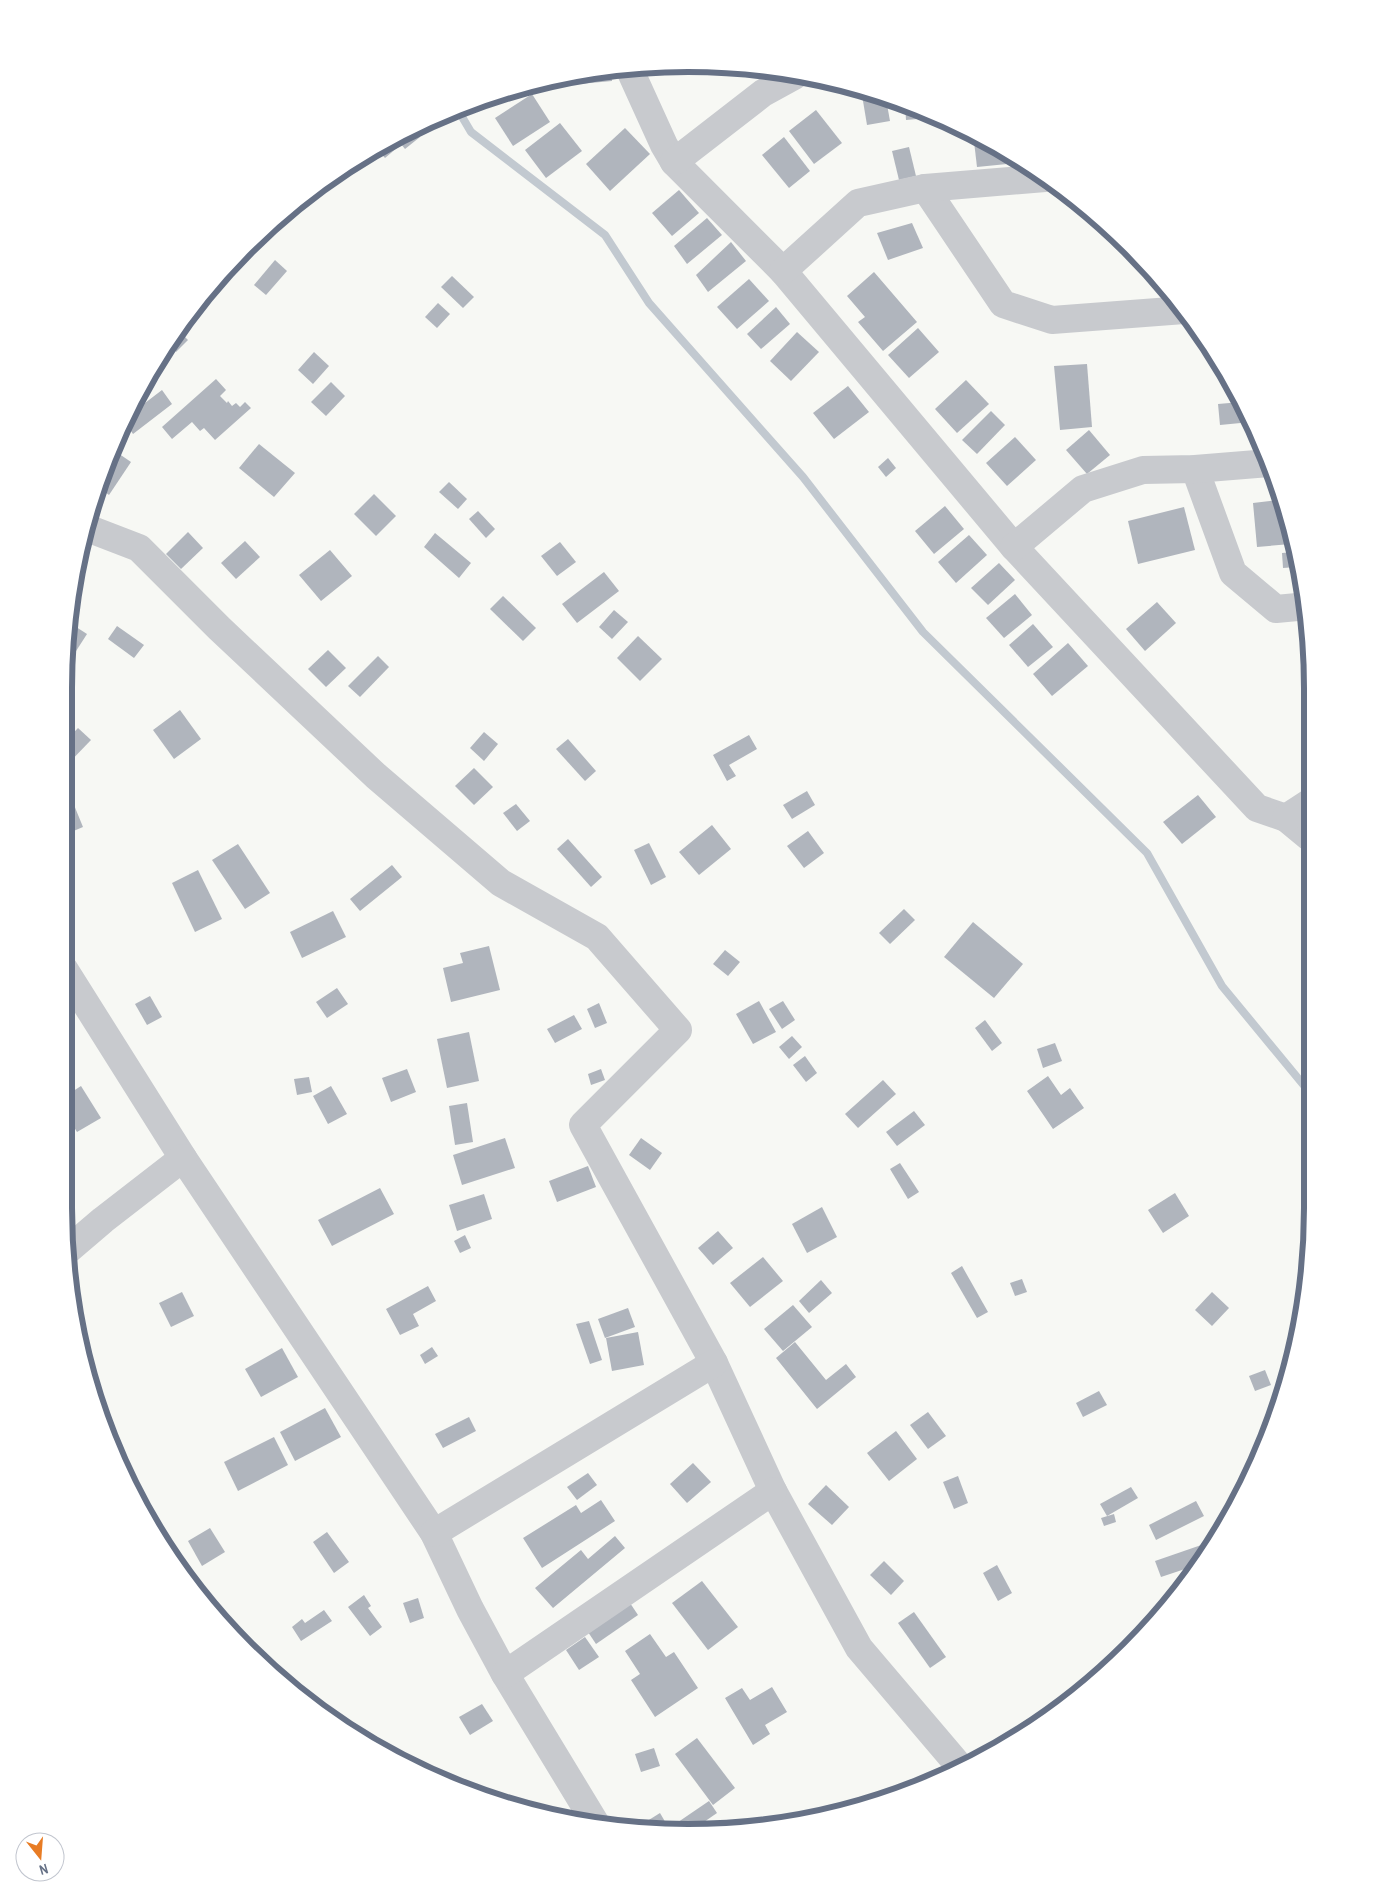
<svg xmlns="http://www.w3.org/2000/svg" width="1377" height="1897" viewBox="0 0 1377 1897" font-family="'Archivo Narrow',sans-serif">
	<style>
		.lines { fill: none; stroke-linecap: round; stroke-linejoin: round }
		.stream { stroke: #c2c9d0; stroke-width: 8 }
		.building { fill: #b0b5bd }
		.minor { stroke: #c8cace; stroke-width: 28 }
		.rim { fill: none; stroke: #667186; stroke-width: 6 }
	</style>
	<rect width="100%" height="100%" fill="#f7f8f4"/>
	<g class="lines">
		<path class="stream" d="M458,110l13,22 134,103 44,68 154,174 120,155 224,221 75,133 89,108"/>
	</g>
	<g class="building">
		<path d="M607,69h4l1,12 -65,6v-4z"/>
		<path d="M861,89l25,10 4,22 -23,4z"/>
		<path d="M532,94l18,28 -37,24 -18,-28z"/>
		<path d="M905,105l23,10 1,3 -23,2z"/>
		<path d="M816,110l26,33 -28,21 -25,-33z"/>
		<path d="M560,123l22,28 -36,27 -21,-28z"/>
		<path d="M625,128l25,26 -40,37 -24,-27z"/>
		<path d="M415,130l5,7 -15,12 -9,-11z"/>
		<path d="M973,133l33,21 1,10 -30,3z"/>
		<path d="M784,137l26,34 -21,17 -27,-33z"/>
		<path d="M392,140l6,7 -13,11 -9,-10z"/>
		<path d="M909,147l7,29 -17,4 -7,-29z"/>
		<path d="M679,190l20,23 -27,23 -20,-23z"/>
		<path d="M707,218l15,17 -35,29 -13,-18z"/>
		<path d="M912,223l11,25 -35,12 -11,-27z"/>
		<path d="M731,242l15,19 -38,31 -12,-17z"/>
		<path d="M275,260l12,11 -21,24 -12,-10z"/>
		<path d="M874,272l43,50 -34,29 -25,-29 7,-5 -18,-21z"/>
		<path d="M452,276l22,21 -11,11 -22,-21z"/>
		<path d="M749,279l20,22 -32,28 -20,-22z"/>
		<path d="M438,303l12,11 -13,14 -12,-11z"/>
		<path d="M776,307l14,17 -29,25 -14,-15z"/>
		<path d="M918,328l21,24 -30,26 -21,-23z"/>
		<path d="M179,331l9,9 -12,12 -6,-7z"/>
		<path d="M797,332l22,20 -28,29 -21,-20z"/>
		<path d="M314,352l15,14 -16,18 -15,-14z"/>
		<path d="M1087,364l5,63 -32,3 -6,-64z"/>
		<path d="M216,379l10,11 -6,6 7,7 1,-2 4,5 4,-3 4,4 5,-5 6,6 -36,32 -11,-12 -4,3 -8,-9 -20,17 -10,-12z"/>
		<path d="M966,380l23,24 -32,29 -22,-24z"/>
		<path d="M331,382l14,14 -19,20 -15,-14z"/>
		<path d="M848,386l21,26 -35,27 -21,-26z"/>
		<path d="M162,390l10,14 -39,30 -7,-10 -3,3 5,-11z"/>
		<path d="M1241,402l10,20 -31,3 -2,-21z"/>
		<path d="M991,411l14,14 -28,29 -15,-14z"/>
		<path d="M1089,430l21,25 -23,19 -21,-24z"/>
		<path d="M1015,437l21,23 -29,26 -21,-23z"/>
		<path d="M259,444l36,29 -21,24 -35,-29z"/>
		<path d="M112,449l19,13 -22,33 -9,-7z"/>
		<path d="M888,458l8,10 -10,9 -8,-10z"/>
		<path d="M449,482l18,17 -9,10 -19,-17z"/>
		<path d="M374,494l22,22 -20,20 -22,-22z"/>
		<path d="M1279,500l12,44 -34,3 -4,-44z"/>
		<path d="M945,506l19,23 -30,25 -19,-23z"/>
		<path d="M1184,507l11,43 -57,14 -10,-43z"/>
		<path d="M478,511l17,18 -9,9 -17,-19z"/>
		<path d="M188,532l15,16 -22,21 -15,-15z"/>
		<path d="M435,533l36,30 -12,15 -35,-31z"/>
		<path d="M969,535l18,20 -31,28 -18,-21z"/>
		<path d="M245,541l15,16 -24,22 -15,-16z"/>
		<path d="M560,542l16,20 -19,14 -16,-20z"/>
		<path d="M330,550l22,26 -31,25 -22,-26z"/>
		<path d="M1293,552l4,15 -14,1 -1,-15z"/>
		<path d="M999,563l16,17 -27,25 -17,-17z"/>
		<path d="M604,572l15,19 -42,32 -15,-19z"/>
		<path d="M1015,594l17,21 -28,23 -18,-20z"/>
		<path d="M503,596l33,32 -13,13 -33,-32z"/>
		<path d="M1157,602l19,21 -31,28 -19,-22z"/>
		<path d="M614,610l14,12 -16,17 -13,-12z"/>
		<path d="M70,623l17,11 -18,28 -2,-2z"/>
		<path d="M1033,624l20,23 -25,20 -19,-22z"/>
		<path d="M117,626l27,19 -10,13 -26,-19z"/>
		<path d="M638,636l24,23 -22,22 -23,-23z"/>
		<path d="M1068,643l20,23 -36,30 -19,-22z"/>
		<path d="M328,650l18,18 -20,19 -18,-18z"/>
		<path d="M378,656l11,11 -29,30 -12,-11z"/>
		<path d="M180,710l21,29 -27,20 -21,-29z"/>
		<path d="M78,728l13,12 -27,28v-25z"/>
		<path d="M484,732l14,12 -14,17 -14,-13z"/>
		<path d="M749,735l8,14 -28,16 7,11 -9,5 -14,-26z"/>
		<path d="M568,739l28,32 -11,10 -29,-32z"/>
		<path d="M474,768l19,19 -19,18 -19,-19z"/>
		<path d="M807,791l8,14 -23,14 -9,-14z"/>
		<path d="M1198,795l18,22 -34,27 -19,-22z"/>
		<path d="M516,804l14,17 -13,10 -14,-18z"/>
		<path d="M74,805l9,22 -19,8v-26z"/>
		<path d="M712,825l19,24 -32,26 -20,-23z"/>
		<path d="M808,831l16,22 -20,15 -17,-22z"/>
		<path d="M568,839l34,38 -11,10 -34,-38z"/>
		<path d="M649,843l17,34 -15,8 -17,-35z"/>
		<path d="M238,844l32,49 -25,16 -33,-49z"/>
		<path d="M392,865l10,12 -42,34 -10,-12z"/>
		<path d="M198,870l24,49 -27,13 -23,-49z"/>
		<path d="M904,909l11,11 -25,24 -11,-11z"/>
		<path d="M333,911l13,26 -44,21 -12,-26z"/>
		<path d="M973,922l50,42 -29,34 -50,-41z"/>
		<path d="M489,946l11,44 -49,12 -8,-34 20,-5 -3,-10z"/>
		<path d="M725,950l15,12 -12,14 -15,-12z"/>
		<path d="M337,988l11,16 -21,14 -11,-16z"/>
		<path d="M150,996l12,21 -15,8 -12,-21z"/>
		<path d="M759,1001l17,31 -23,12 -17,-30z"/>
		<path d="M783,1001l12,19 -13,9 -13,-20z"/>
		<path d="M599,1003l8,20 -12,5 -8,-19z"/>
		<path d="M574,1015l8,14 -27,14 -8,-14z"/>
		<path d="M985,1020l17,23 -10,8 -17,-23z"/>
		<path d="M469,1032l10,49 -32,7 -10,-49z"/>
		<path d="M792,1036l10,11 -13,12 -10,-12z"/>
		<path d="M1055,1043l7,18 -19,7 -6,-19z"/>
		<path d="M805,1056l12,17 -11,9 -13,-17z"/>
		<path d="M407,1069l9,23 -25,10 -9,-24z"/>
		<path d="M601,1069l4,11 -14,5 -3,-11z"/>
		<path d="M1048,1076l13,19 9,-7 14,20 -31,21 -26,-38z"/>
		<path d="M309,1077l3,15 -15,3 -3,-16z"/>
		<path d="M883,1080l13,14 -38,34 -13,-14z"/>
		<path d="M81,1086l20,32 -24,14 -13,-21v-14z"/>
		<path d="M331,1086l16,28 -19,10 -15,-28z"/>
		<path d="M467,1103l6,39 -18,3 -6,-39z"/>
		<path d="M914,1111l11,14 -28,21 -11,-14z"/>
		<path d="M505,1138l10,30 -53,17 -9,-30z"/>
		<path d="M641,1138l21,15 -12,17 -21,-15z"/>
		<path d="M900,1163l19,29 -11,7 -18,-30z"/>
		<path d="M588,1166l8,21 -39,15 -8,-21z"/>
		<path d="M380,1188l14,26 -62,32 -14,-26z"/>
		<path d="M1175,1193l14,23 -26,17 -15,-23z"/>
		<path d="M484,1194l8,25 -35,12 -8,-26z"/>
		<path d="M822,1207l15,30 -30,16 -15,-29z"/>
		<path d="M718,1231l15,17 -20,17 -15,-17z"/>
		<path d="M465,1235l6,13 -11,5 -6,-12z"/>
		<path d="M763,1257l20,24 -33,26 -20,-24z"/>
		<path d="M962,1266l26,46 -11,6 -26,-45z"/>
		<path d="M1022,1279l5,13 -12,4 -5,-13z"/>
		<path d="M821,1280l11,13 -23,20 -10,-12z"/>
		<path d="M428,1286l8,15 -23,13 6,12 -19,9 -14,-26z"/>
		<path d="M182,1292l12,24 -23,11 -12,-24z"/>
		<path d="M1212,1292l17,16 -17,18 -17,-16z"/>
		<path d="M793,1305l19,22 -29,24 -19,-22z"/>
		<path d="M628,1308l7,19 -30,11 -7,-19z"/>
		<path d="M589,1321l13,39 -12,4 -14,-40z"/>
		<path d="M638,1332l6,33 -32,6 -6,-33z"/>
		<path d="M795,1342l31,38 20,-16 10,13 -39,32 -41,-51z"/>
		<path d="M432,1347l6,9 -13,8 -5,-9z"/>
		<path d="M282,1348l16,29 -37,20 -16,-28z"/>
		<path d="M1265,1370l6,15 -16,6 -6,-15z"/>
		<path d="M1099,1391l8,14 -24,12 -7,-14z"/>
		<path d="M325,1408l16,29 -46,24 -15,-29z"/>
		<path d="M928,1412l18,24 -18,13 -18,-24z"/>
		<path d="M469,1417l7,14 -33,17 -8,-14z"/>
		<path d="M896,1431l21,28 -28,22 -22,-28z"/>
		<path d="M274,1437l14,28 -50,26 -14,-29z"/>
		<path d="M693,1463l18,19 -24,21 -17,-19z"/>
		<path d="M588,1473l9,12 -20,15 -10,-13z"/>
		<path d="M958,1476l10,27 -14,6 -11,-27z"/>
		<path d="M826,1485l23,22 -17,18 -24,-21z"/>
		<path d="M1131,1487l7,11 -31,18 -7,-12z"/>
		<path d="M601,1500l14,21 -73,47 -19,-30 53,-33 5,8z"/>
		<path d="M1196,1501l8,15 -48,24 -7,-15z"/>
		<path d="M1114,1514l2,8 -12,4 -3,-8z"/>
		<path d="M210,1528l15,24 -23,14 -14,-25z"/>
		<path d="M327,1532l22,30 -15,11 -21,-31z"/>
		<path d="M615,1536l10,12 -72,60 -18,-20 46,-38 7,9z"/>
		<path d="M1210,1542l2,3 -12,19 -39,13 -6,-16z"/>
		<path d="M884,1561l20,20 -13,14 -21,-20z"/>
		<path d="M997,1565l15,28 -14,8 -15,-28z"/>
		<path d="M702,1581l36,46 -30,23 -36,-47z"/>
		<path d="M364,1595l7,11 -3,2 14,19 -12,9 -22,-29z"/>
		<path d="M418,1598l6,20 -14,5 -7,-20z"/>
		<path d="M630,1603l8,12 -42,29 -8,-12z"/>
		<path d="M324,1610l8,11 -31,20 -9,-14 10,-8 3,4z"/>
		<path d="M914,1612l32,45 -16,11 -32,-45z"/>
		<path d="M650,1634l16,23 8,-5 24,36 -43,29 -24,-37 9,-6 -15,-23z"/>
		<path d="M585,1637l14,20 -20,13 -13,-20z"/>
		<path d="M772,1687l15,25 -22,13 5,9 -17,11 -28,-47 17,-10 8,12z"/>
		<path d="M482,1704l11,17 -23,14 -11,-18z"/>
		<path d="M1012,1734l2,5 -16,9 -3,-8z"/>
		<path d="M697,1738l38,50 -22,17 -38,-51z"/>
		<path d="M654,1748l6,18 -19,6 -6,-18z"/>
		<path d="M709,1801l8,12 -29,20 -23,-2z"/>
		<path d="M660,1813l7,12 -8,5 -11,-1 -4,-6z"/>
	</g>
	<g class="lines">
		<g class="minor">
			<path d="M629,68l35,77 10,17 109,109 231,276 243,261 29,10 23,19"/>
			<path d="M674,162l89,-69 31,-17"/>
			<path d="M925,188l78,116 49,16 132,-10"/>
			<path d="M783,271l75,-68 67,-15 120,-10"/>
			<path d="M1195,469l38,104 43,36 32,-3"/>
			<path d="M87,528l52,20 80,80 157,148 125,107 96,54 81,93 -95,95 131,238 59,128 86,157 102,120"/>
			<path d="M1014,547l69,-58 60,-19 52,-1 74,-6"/>
			<path d="M1286,818l23,-15"/>
			<path d="M64,969l119,189 251,375 36,76 35,65 91,150"/>
			<path d="M69,1249l34,-29 80,-62"/>
			<path d="M434,1533l280,-170"/>
			<path d="M505,1674l268,-183"/>
		</g>
	</g>
	<path d="M0 0H1377V1897H0ZM688 72H688A616 616 0 0 1 1304 688V1208A616 616 0 0 1 688 1824H688A616 616 0 0 1 72 1208V688A616 616 0 0 1 688 72Z" fill="#fff" fill-rule="evenodd"/>
	<path class="rim" d="M688 72H688A616 616 0 0 1 1304 688V1208A616 616 0 0 1 688 1824H688A616 616 0 0 1 72 1208V688A616 616 0 0 1 688 72Z"/>
	<g transform="translate(40 1857) rotate(163)"><circle r="24" fill="#ffffff" stroke="#c2c6cf"/>
	<path d="M0-4L9 19L0 12L-9 19Z" fill="#e87c24"/>
	<text y="-8" font-size="14" font-weight="bold" text-anchor="middle" fill="#667186">N</text>
	</g>
</svg>
